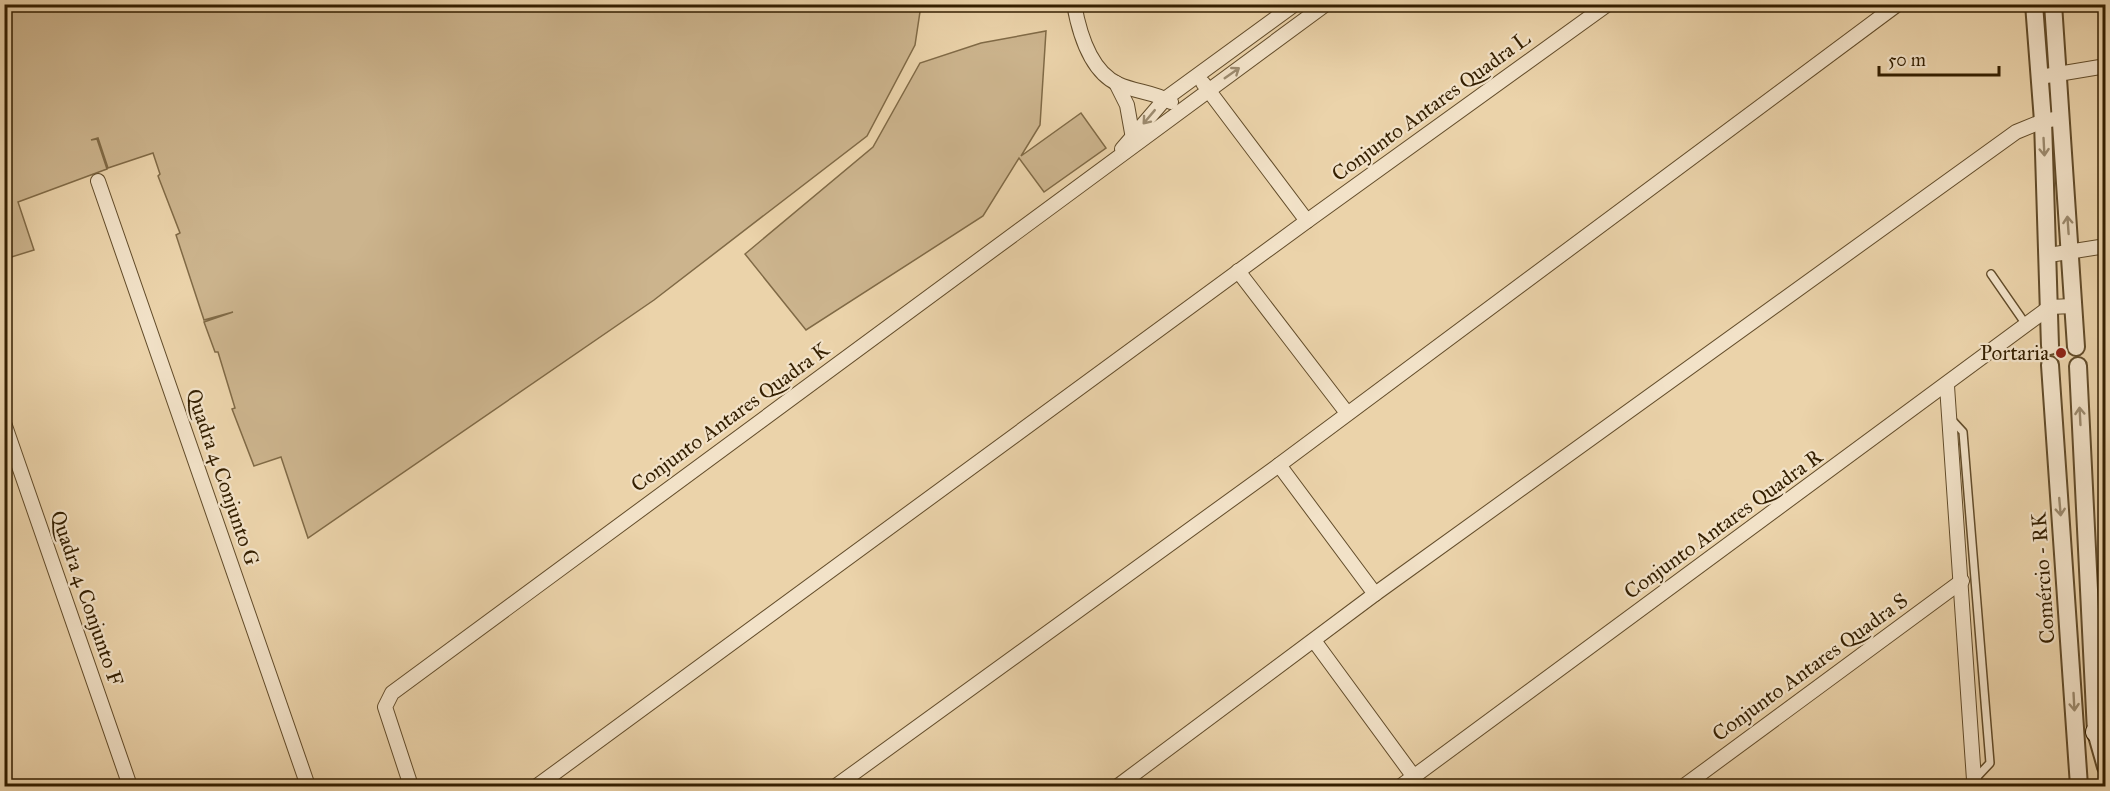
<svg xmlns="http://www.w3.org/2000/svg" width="2110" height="791" viewBox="0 0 2110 791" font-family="'IM FELL Great Primer',serif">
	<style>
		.green { fill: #ccb48d; stroke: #806a46; stroke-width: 1.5 }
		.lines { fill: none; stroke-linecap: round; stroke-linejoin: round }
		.service-casing { stroke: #624c2a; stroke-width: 10 }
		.minor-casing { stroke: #624c2a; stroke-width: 16 }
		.tertiary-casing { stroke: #624c2a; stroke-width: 20 }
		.secondary-casing { stroke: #341f00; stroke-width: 22 }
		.service { stroke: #f2e2c8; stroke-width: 7 }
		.minor { stroke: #f2e2c8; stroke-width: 14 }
		.tertiary { stroke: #f2e2c8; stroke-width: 16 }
		.secondary { stroke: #f2e2c8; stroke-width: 20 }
		.oneway { stroke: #9c8a6e }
		.poi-dot { fill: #8f2418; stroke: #f2e2c8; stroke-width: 2 }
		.labels { text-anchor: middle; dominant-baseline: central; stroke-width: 4.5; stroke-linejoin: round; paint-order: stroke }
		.street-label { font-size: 21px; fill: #341f00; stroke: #f2e2c8 }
		.poi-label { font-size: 21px; fill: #341f00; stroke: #f2e2c8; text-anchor: end }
	</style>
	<rect width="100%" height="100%" fill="#ebd3aa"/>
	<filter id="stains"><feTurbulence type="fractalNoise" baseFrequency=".00333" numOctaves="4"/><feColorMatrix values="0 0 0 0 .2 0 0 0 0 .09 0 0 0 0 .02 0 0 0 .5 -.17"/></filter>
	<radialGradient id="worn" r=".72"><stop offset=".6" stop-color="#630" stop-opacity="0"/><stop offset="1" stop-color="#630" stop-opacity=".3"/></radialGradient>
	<g class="green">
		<path d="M4,5l1,-1 916,1 -6,40 -48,91 -213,164 -346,238 -27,-81 -27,9 -22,-57 3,-1 -17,-56h-3l-11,-30 29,-10 -29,8 -28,-85 4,-2 -22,-57 2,-2 -7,-21 -45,15 -10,-30 -7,2 6,-1 10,30 -89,33 16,48 -29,9z"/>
		<path d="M1046,31l-6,94 -19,31 60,-43 25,35 -62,44 -25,-34 -36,58 -177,114 -61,-76 128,-107 47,-84 61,-20z"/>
	</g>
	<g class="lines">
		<g class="service-casing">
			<g id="service">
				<path d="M1991,274l36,52"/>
				<path d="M1951,419l12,13 27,331 -16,17"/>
			</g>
		</g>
		<g class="minor-casing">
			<g id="minor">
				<path d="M1074,4c5,28 16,67 44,80 17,8 37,8 53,18"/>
				<path d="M2040,77l66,-11"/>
				<path d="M1116,83l11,22 7,39"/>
				<path d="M1203,83l104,138"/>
				<path d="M1122,149l43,-50 130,-95"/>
				<path d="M98,181l210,605"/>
				<path d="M2049,255l57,-9"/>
				<path d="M1238,271l109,142"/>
				<path d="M1947,386l27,394 -2,6"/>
				<path d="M4,423l126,363"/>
				<path d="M1279,465l96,129"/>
				<path d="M1315,642l99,135"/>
				<path d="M411,786l-26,-79 7,-14 934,-689"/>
				<path d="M537,786l770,-565 301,-217"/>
				<path d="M836,786l443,-321 619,-461"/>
				<path d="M1118,786l257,-192 641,-462 27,-11 18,-3"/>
				<path d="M1401,786l649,-479 23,-1"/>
				<path d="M1684,786l278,-205"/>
			</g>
		</g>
		<g class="tertiary-casing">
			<g id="tertiary">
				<path d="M2034,4l9,117 7,225"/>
				<path d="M2053,4l23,343"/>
				<path d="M2050,365l29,421"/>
				<path d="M2078,366l18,366 10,35"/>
			</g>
		</g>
		<g class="secondary-casing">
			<path id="secondary" d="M2096,732l10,7"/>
		</g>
		<use href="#service" class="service"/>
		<use href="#minor" class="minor"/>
		<use href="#tertiary" class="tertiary"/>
		<use href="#secondary" class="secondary"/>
	</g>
	<defs><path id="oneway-shaft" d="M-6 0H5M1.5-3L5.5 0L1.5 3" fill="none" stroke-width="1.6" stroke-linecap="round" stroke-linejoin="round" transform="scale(1.5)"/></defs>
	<g class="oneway">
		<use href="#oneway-shaft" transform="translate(1232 73) rotate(-35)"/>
		<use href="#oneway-shaft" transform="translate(1149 117) rotate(130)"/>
		<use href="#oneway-shaft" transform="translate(2044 147) rotate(87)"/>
		<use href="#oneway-shaft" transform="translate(2068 225) rotate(-94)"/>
		<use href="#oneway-shaft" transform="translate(2080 416) rotate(-93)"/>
		<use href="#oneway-shaft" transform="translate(2060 507) rotate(85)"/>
		<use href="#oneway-shaft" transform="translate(2074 702) rotate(87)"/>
	</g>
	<circle class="poi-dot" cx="2061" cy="353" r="6"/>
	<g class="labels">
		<g class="street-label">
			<text transform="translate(1431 106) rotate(-36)">Conjunto Antares Quadra L</text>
			<text transform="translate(730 417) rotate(-36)">Conjunto Antares Quadra K</text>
			<text transform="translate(223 477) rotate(71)">Quadra 4 Conjunto G</text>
			<text transform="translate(1723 524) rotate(-36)">Conjunto Antares Quadra R</text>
			<text transform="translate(2043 578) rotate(-94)">Comércio - RK</text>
			<text transform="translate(87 598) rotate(71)">Quadra 4 Conjunto F</text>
			<text transform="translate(1810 667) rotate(-36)">Conjunto Antares Quadra S</text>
		</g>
		<g class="poi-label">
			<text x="2049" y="353">Portaria</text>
		</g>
	</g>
	<rect width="2110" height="791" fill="none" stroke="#ebd3aa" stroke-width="24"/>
	<rect x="6" y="6" width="2098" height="779" fill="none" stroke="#341f00" stroke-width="3"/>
	<rect x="12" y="12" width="2086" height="767" fill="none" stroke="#341f00" stroke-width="1.5"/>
	<path d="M1879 66v9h120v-9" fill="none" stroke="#341f00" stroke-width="3"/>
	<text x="1888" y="66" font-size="18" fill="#341f00" stroke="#f2e2c8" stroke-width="4.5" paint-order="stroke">50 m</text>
	<rect width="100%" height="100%" filter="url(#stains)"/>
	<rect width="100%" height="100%" fill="url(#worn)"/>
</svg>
